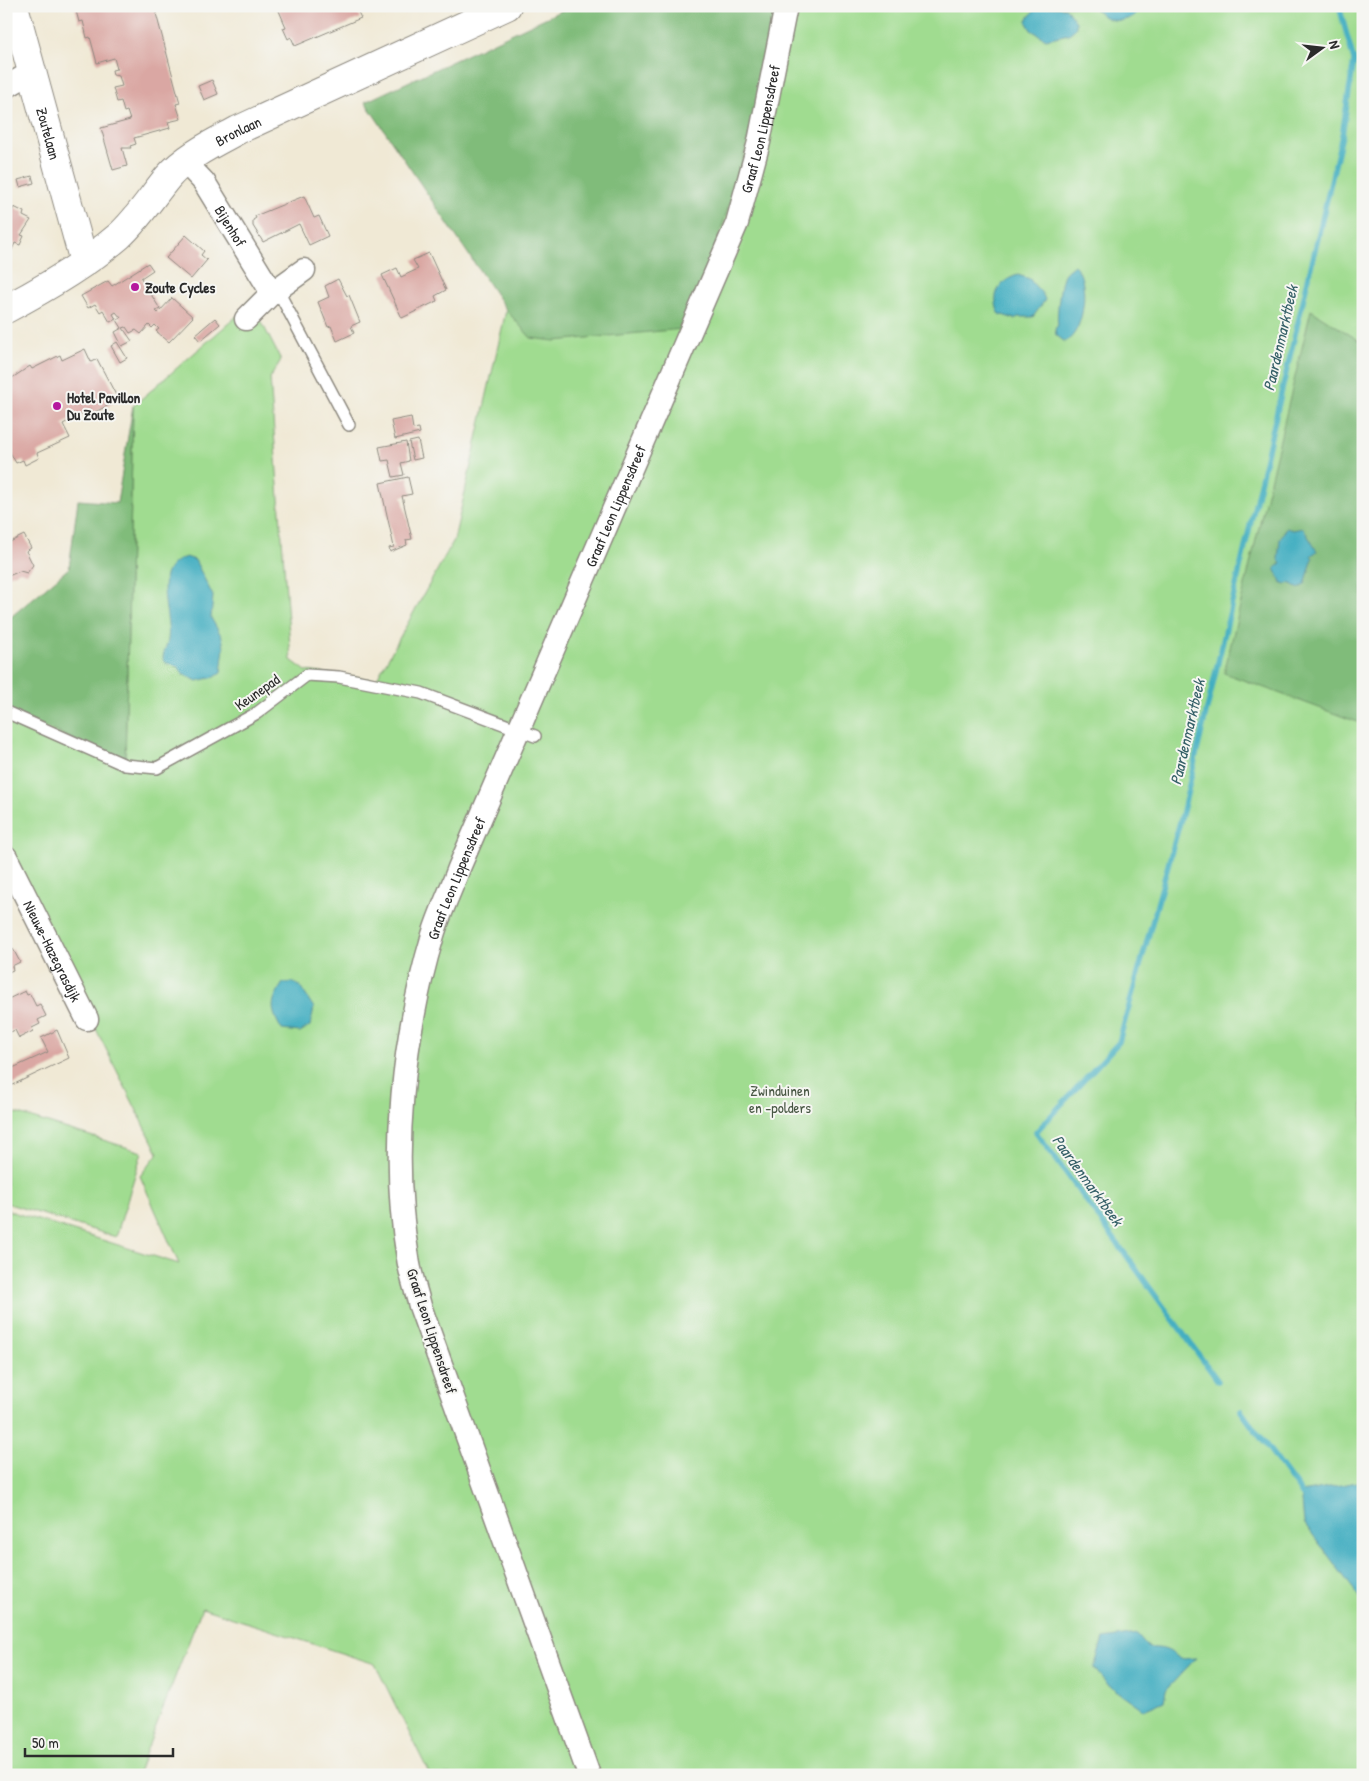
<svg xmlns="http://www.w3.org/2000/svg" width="1369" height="1781" viewBox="0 0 1369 1781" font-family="'Patrick Hand',sans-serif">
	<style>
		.green { fill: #a0dc90; stroke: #66845e }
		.forest { fill: #80bc7a; stroke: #567452 }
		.water { fill: #42aec1; stroke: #366c76 }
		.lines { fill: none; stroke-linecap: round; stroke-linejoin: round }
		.stream { stroke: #42aec1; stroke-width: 5.5 }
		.building { fill: #daa7a3 }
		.lane-casing { stroke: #8e8a80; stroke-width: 14 }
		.street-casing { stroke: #8e8a80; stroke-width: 25 }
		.secondary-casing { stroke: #8e8a80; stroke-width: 30 }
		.lane { stroke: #fff; stroke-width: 11 }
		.street { stroke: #fff; stroke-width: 22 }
		.secondary { stroke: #fff; stroke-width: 28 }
		.poi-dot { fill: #b5179e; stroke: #f6f6f2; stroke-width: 2 }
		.labels { text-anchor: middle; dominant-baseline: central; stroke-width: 4; stroke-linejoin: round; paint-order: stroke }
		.street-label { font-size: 15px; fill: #2b2b2b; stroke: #f6f6f2 }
		.poi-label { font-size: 15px; font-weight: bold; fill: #2b2b2b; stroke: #f6f6f2; text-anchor: start }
		.park-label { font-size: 15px; fill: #485744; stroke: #f6f6f2 }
		.water-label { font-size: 16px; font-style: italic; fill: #345f67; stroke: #f6f6f2 }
	</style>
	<rect width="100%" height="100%" fill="#f6f6f2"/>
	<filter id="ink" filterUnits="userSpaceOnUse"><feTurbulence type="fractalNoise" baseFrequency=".02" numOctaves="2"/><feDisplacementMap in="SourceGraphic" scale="10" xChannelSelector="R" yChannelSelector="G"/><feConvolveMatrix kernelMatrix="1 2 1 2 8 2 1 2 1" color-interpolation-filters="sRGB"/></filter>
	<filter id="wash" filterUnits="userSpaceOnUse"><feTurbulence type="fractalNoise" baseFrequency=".0096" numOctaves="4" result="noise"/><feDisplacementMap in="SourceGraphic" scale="20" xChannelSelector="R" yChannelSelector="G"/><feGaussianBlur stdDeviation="1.12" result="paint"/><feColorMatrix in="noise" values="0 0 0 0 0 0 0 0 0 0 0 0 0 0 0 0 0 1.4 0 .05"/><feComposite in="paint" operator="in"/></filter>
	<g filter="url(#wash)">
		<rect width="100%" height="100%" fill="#f0e9d5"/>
		<g class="green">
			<path d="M575,6h788v1769h-933l-55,-111 -173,-56 -65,167h-131v-565l173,54 -39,-88 18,-23 -66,-132 -3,-13 -83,-170v-129l119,54 8,-357 119,-103 29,57 -11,18 21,282 15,11 70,9 78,-140z"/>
			<path d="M6,1110l136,42 -26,85 -110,-34z"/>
		</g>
		<g class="forest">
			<path d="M571,6h205c-19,115 -47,217 -94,323l-127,12 -24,-3 -24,-27 -142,-209z"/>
			<path d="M1311,310l52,33v381l-139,-51z"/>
			<path d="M133,406l-8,357 -119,-54v-88l63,-53 9,-68 39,3z"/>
		</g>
		<g class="water">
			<path d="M1042,6l24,2 10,14v6l-7,6 -23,5 -15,-9 -5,-9 10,-13z"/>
			<path d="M1092,6h49c-4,14 -24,18 -36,11 -4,-2 -8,-7 -13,-11z"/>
			<path d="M1074,265c16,12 12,67 -9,77l-9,-7 -1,-6 3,-4c-2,-6 2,-47 7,-52 2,-3 6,-5 9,-8z"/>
			<path d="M1018,275l12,4c4,8 13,12 15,21l-12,17h-15l-3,2 -16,-5c-8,-19 -1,-33 19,-39z"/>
			<path d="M1286,528l7,2 10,-2 14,23 -6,5 2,2 -8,26 -6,5 -9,-6 -5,1 -4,-2 -6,-14 6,-5 -3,-3 2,-21z"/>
			<path d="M186,557l9,3 18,36 -2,22 11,19 2,10 -3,26 -6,4 -18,4 -14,-7 -5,-7 -14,-5 -1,-4c0,-6 4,-12 5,-18 4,-27 -20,-71 18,-83z"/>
			<path d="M292,982l8,4 14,22 -4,18 -10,6 -18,-2c-12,-20 -12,-28 1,-47z"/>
			<path d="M1363,1481v126l-3,-9 -56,-75 -3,-31z"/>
			<path d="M1137,1634l12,14c14,-1 21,2 31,11l16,-1 -30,32 -2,11 -20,9 -38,-27 -12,-15 9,-29z"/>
		</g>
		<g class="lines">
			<g class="stream">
				<path d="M1218,1381l-182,-249 83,-90 64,-231 159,-676 12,-74 -15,-55"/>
				<path d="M1241,1411l64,87"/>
			</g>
		</g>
		<g id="blocks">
			<g class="building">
				<path d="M154,6l26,97 -4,1 5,15 -13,3 2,6 -36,10 2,6 -6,2 1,2h-9l5,18 -14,4 -12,-42 29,-8 -3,-9 -3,1 -3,-11 -4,1 -4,-14 9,-2 -3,-10 -6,-1 -1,-5 5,-1 -3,-11 -17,5 -7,-26 -3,1 -4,-17 -4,1 -4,-15z"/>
				<path d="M277,6h78l6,12 -66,28 -4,-9 -3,2 -5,-11 3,-1z"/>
				<path d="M212,80l6,14 -14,6 -6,-14z"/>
				<path d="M32,176l2,7 -14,4 -2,-7z"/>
				<path d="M304,196l10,22 5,-2 9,20 -19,9 -10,-21 -36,18 -10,-16v-6l3,-2 -1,-2z"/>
				<path d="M14,207l10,5 -1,4 8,4 -10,15 3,1 -4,9 -5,-2 -9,20v-55l6,3z"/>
				<path d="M186,235l18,16 -3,4 6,5 -16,19 -25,-21z"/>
				<path d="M429,253l17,37 -11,6 2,5 -35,17 -20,-43 15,-7 4,9 17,-8 -5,-9z"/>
				<path d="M148,263l5,7 -12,8 19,31 -4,2 2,2 14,-15 21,19 -24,25 -13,-11 3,-2 -4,-4 -3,3 -3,-3 -8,9 -5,-4 -6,3 -4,-6 -3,1 9,13 -10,5 -7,-14 7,-4 -5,-8 4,-2 -5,-6 -3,2 3,5 -6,3 -7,-12 -3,2 -5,-8 -7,4 -7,-12 27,-15 4,5z"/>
				<path d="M338,279l9,17 2,-1 11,27 -9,4 3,7 -17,8 -6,-15 -3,1 -10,-25 11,-5 -4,-11z"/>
				<path d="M215,318l5,6 -20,17 -5,-6z"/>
				<path d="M117,342l10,16 -7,4 -9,-16z"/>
				<path d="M85,349l6,13 6,-3 20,38 -6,3 2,3 -20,10 -2,-4 -28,15 7,14 -33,15 2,5 -14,7 -2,-5 -7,3 -10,-18v-63l24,-16 2,3 28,-14 2,5z"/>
				<path d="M411,417l2,12 6,-1 1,5 -25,6 -4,-18z"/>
				<path d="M418,440l4,18 -9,2 -4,-18z"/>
				<path d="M406,442l3,19 -8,2 3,12 -11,2 -4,-17 -7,1 -3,-14z"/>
				<path d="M408,477l4,17 -10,2 10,43 -6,1 1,5 -17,7 -1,-4 5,-1 -14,-64z"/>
				<path d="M24,535l7,13 -5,3 7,14 -6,8 -7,-2 -14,6v-33z"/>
				<path d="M6,944l4,7 3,-2 7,13 -8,4 1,4 -7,3z"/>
				<path d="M25,991l2,4 3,-1 6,12 4,-2 6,12 -8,4 2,4 -8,4 1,3 -14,7 -4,-8 -9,4v-34z"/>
				<path d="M57,1030l12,28 -63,30v-17l42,-19 -7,-14z"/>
			</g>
		</g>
	</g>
	<g filter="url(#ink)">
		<use href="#blocks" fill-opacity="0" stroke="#8e8a80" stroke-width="1"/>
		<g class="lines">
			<g class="lane-casing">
				<g id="lane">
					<path d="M277,289l72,136"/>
					<path d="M6,712l119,53 32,3 100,-55 50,-38 32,2 82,16 114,43"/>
				</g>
			</g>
			<g class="street-casing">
				<g id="street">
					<path d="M6,87l26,-15"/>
					<path id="s1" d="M185,162l19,20 68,111"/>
					<path d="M246,319l26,-26 32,-23"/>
					<path id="s2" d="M6,857l81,162"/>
					<path id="s3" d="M589,1775l-169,-469c-4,-16 -10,-32 -12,-48 -18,-103 -5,-223 25,-323 7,-23 18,-45 26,-67l278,-645 22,-81 27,-136"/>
				</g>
			</g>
			<g class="secondary-casing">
				<g id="secondary">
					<path id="s4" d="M14,6l70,256"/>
					<path id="s5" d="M6,309c40,-21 79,-44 113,-73 19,-17 33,-40 49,-59 18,-21 46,-34 70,-47l269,-124"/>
				</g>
			</g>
			<use href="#lane" class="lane"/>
			<use href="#street" class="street"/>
			<use href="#secondary" class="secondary"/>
		</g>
	</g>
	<g class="poi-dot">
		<circle cx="135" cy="287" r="5"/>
		<circle cx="57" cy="406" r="5"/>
	</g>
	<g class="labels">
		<g class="street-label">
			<text stroke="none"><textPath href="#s3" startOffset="1746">Graaf Leon Lippensdreef</textPath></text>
			<text stroke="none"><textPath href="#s5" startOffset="296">Bronlaan</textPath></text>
			<text stroke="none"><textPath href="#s4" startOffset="132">Zoutelaan</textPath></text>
			<text stroke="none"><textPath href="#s1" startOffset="79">Bijenhof</textPath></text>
			<text stroke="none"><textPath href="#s3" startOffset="1341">Graaf Leon Lippensdreef</textPath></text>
			<text transform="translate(257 692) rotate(-35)">Keunepad</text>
			<text stroke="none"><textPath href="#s3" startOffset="936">Graaf Leon Lippensdreef</textPath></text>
			<text stroke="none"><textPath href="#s2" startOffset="105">Nieuwe-Hazegrasdijk</textPath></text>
			<text transform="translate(432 1331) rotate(72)">Graaf Leon Lippensdreef</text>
		</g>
		<g class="poi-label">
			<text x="145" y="287">Zoute Cycles</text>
			<text x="67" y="397">Hotel Pavillon<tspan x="67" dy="17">Du Zoute</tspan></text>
		</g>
		<g class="park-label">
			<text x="780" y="1090">Zwinduinen<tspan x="780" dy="17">en -polders</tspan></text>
		</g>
		<g class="water-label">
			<text transform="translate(1280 338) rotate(-77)">Paardenmarktbeek</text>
			<text transform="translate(1187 732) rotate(-77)">Paardenmarktbeek</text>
			<text transform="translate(1088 1180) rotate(54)">Paardenmarktbeek</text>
		</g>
	</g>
	<rect width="1369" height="1781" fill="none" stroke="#f6f6f2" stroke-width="25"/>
	<g transform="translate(1322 48) rotate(75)" stroke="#f6f6f2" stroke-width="4" paint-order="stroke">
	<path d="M0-4L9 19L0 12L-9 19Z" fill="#2b2b2b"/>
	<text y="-8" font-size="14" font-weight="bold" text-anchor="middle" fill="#2b2b2b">N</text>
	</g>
	<path d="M25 1748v8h148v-8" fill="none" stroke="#2b2b2b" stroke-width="2.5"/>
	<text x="32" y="1748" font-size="15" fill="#2b2b2b" stroke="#f6f6f2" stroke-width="4" paint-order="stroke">50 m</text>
</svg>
